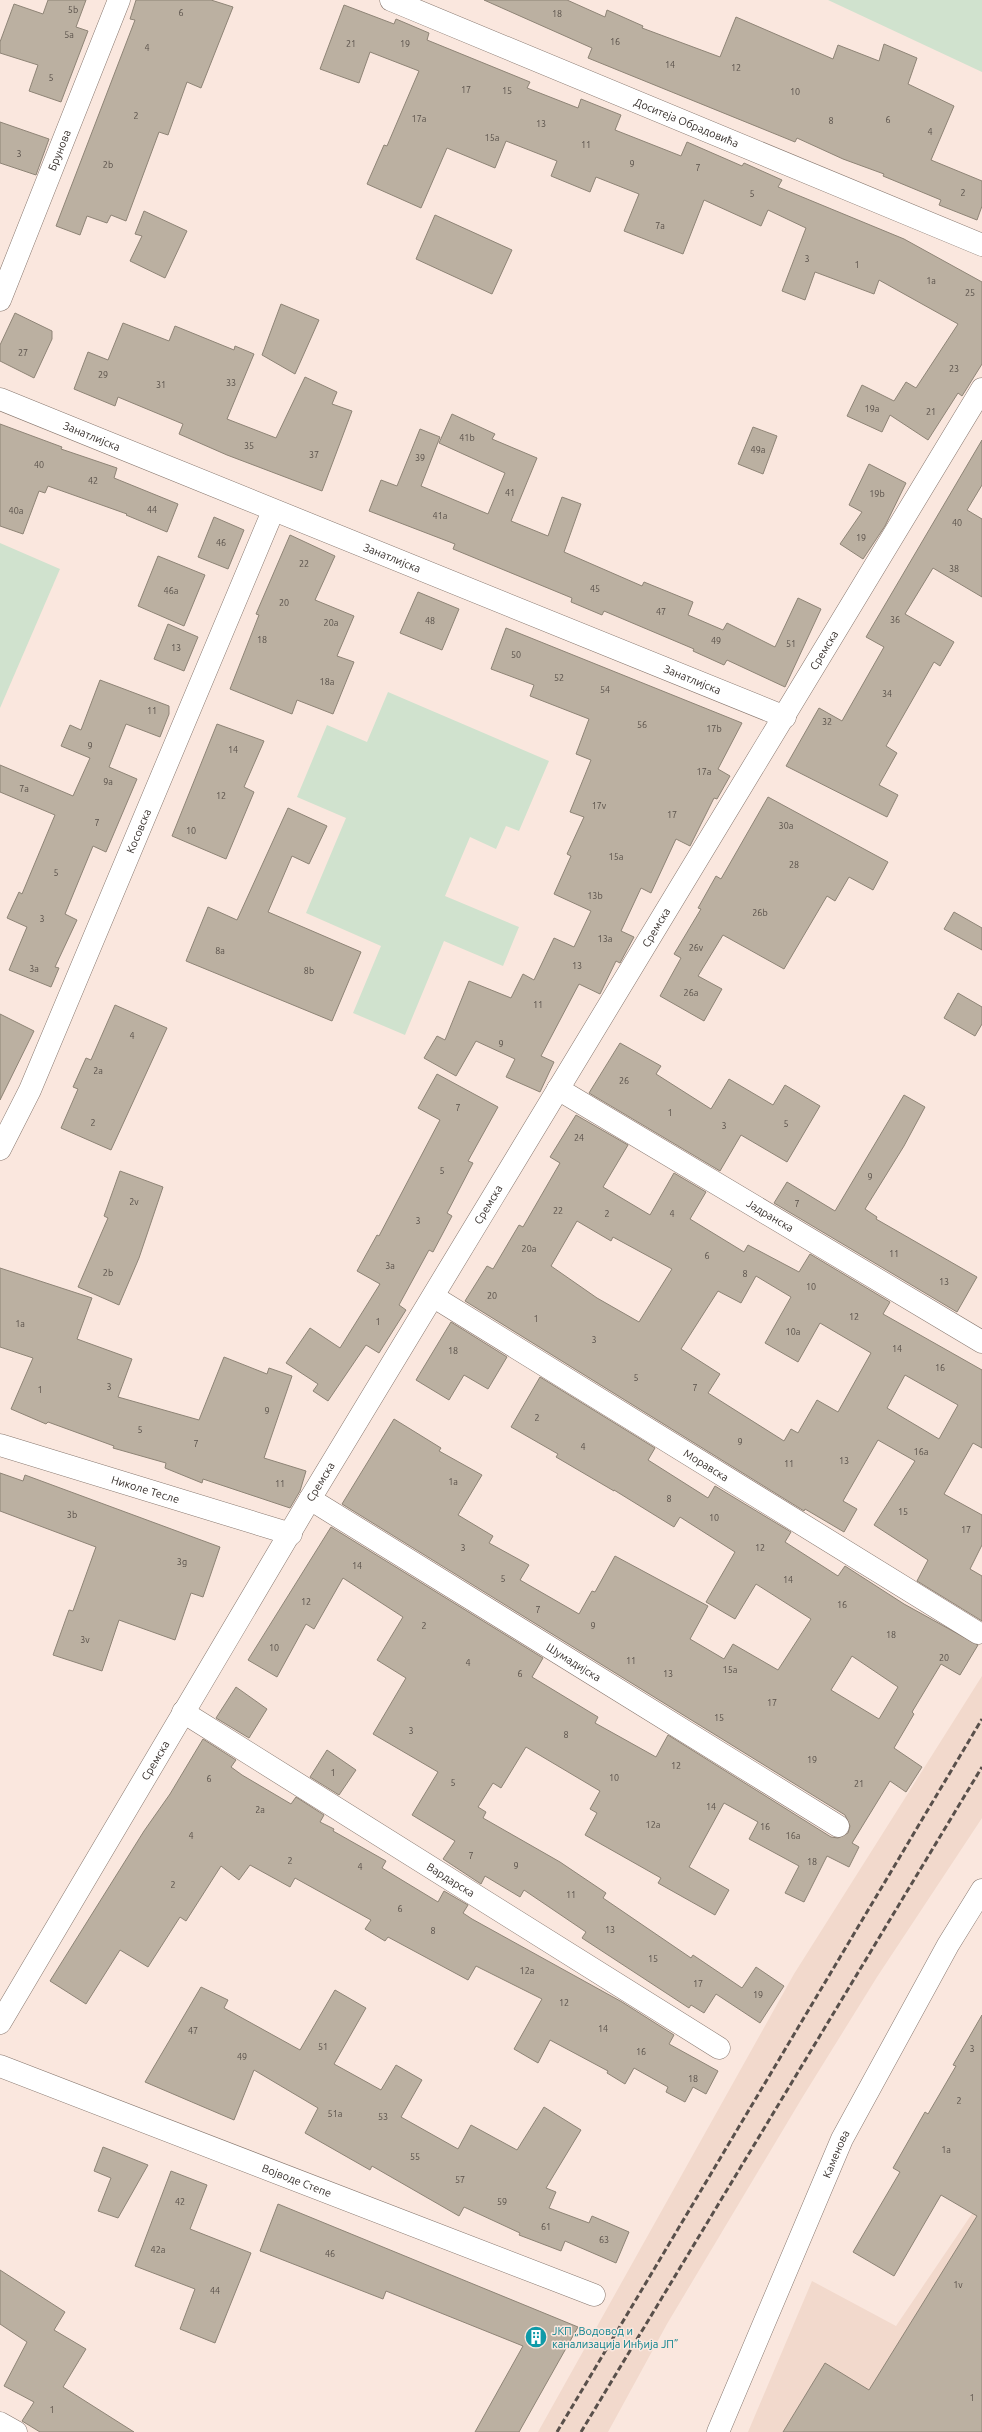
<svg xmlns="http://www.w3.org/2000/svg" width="982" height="2432" viewBox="0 0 982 2432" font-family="Ubuntu,sans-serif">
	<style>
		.built { fill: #f2d9cc }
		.green { fill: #d0e2ce }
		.building { fill: #bbb0a1; stroke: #8e8476; fill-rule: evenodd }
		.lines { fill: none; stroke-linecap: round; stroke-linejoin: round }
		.minor-casing { stroke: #87776e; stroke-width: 23 }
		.minor { stroke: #fff; stroke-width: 22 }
		.rail { stroke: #59504b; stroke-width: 3; stroke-dasharray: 6 3; stroke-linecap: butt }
		.labels { text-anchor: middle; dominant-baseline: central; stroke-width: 3; stroke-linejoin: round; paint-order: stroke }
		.number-label { font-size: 9px; fill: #59514a }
		.street-label { font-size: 11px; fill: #38312d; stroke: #fae7de }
		.culture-label { font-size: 11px; fill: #0d838f; stroke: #fae7de; text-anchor: start }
	</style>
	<rect width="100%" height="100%" fill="#fae7de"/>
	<g class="built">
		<path d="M982,1676v142l-105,159 -75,121 -135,226 -59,108h-70l256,-458z"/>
		<path d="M982,2199v233h-234l64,-151 84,45z"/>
	</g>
	<g class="green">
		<path d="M828,0h154v72z"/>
		<path d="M0,543l60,26 -60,139z"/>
		<path d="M388,692l161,69 -30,70 -13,-5 -10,23 -26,-12 -25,59 74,31 -16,39 -59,-25 -39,94 -52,-22 28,-67 -75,-33 40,-95 -49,-21 30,-72 40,17z"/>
	</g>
	<g class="building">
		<path d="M48,0h38l-10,27 12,4 -27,71 -32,-11 9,-26 -38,-12v-11l14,-38 29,10z"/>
		<path d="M136,0h75l22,7 -32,81 -14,-6 -19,53 -9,-3 -33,89 -15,-6 -4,8 -20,-7 -7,19 -24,-9 79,-206 -5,-1z"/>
		<path d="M484,0h83l38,17 2,-7 36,16 -1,2 78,29 16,-40 97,42 5,-14 41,16 5,-17 33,14 -9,26 46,22 -23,54 51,21v25l-5,14 -38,-15 2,-5 -58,-24 1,-2 -41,-15 -46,-21 -2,4 -207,-84 4,-10z"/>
		<path d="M344,5l50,19 2,-5 33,14 -2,7 103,42 -3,6 51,20 3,-9 40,16 -6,15 66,26 6,-14 55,24 2,-3 38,17 -4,7 126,52 78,43v82l-20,32 -4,-3 -30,47 -38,-25 -8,17 -35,-16 15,-31 32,16 12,-19 10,6 42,-64 -79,-44 -5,14 -59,-22 -10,28 -23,-9 24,-63 -38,-18 -7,16 -57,-26 -21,54 -59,-23 15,-37 -43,-17 -6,15 -39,-16 6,-15 -51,-20 -11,27 -48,-20 -26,60 -54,-24 17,-39 3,1 32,-75 -49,-19 -11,31 -39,-14z"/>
		<path d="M0,122l49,17 -13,36 -36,-12z"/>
		<path d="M144,211l43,20 -22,47 -35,-17 12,-25 -7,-2z"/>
		<path d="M435,215l77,35 -20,44 -76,-35z"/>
		<path d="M281,304l38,16 -24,54 -33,-19z"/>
		<path d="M15,313l37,18v8l-18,39 -34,-17v-16z"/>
		<path d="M123,323l46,18 6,-15 59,24 1,-4 19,8 -27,65 49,19 29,-61 32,15 -5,12 20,7 -30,80 -95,-36 -48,-21 4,-10 -65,-27 -3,9 -41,-17 14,-37 20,8z"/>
		<path d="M452,414l43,20 -3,5 45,19 -26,63 37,15 14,-39 19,7 -17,48 78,34 2,-4 49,20 -5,13 35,15 4,-7 48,24 23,-49 23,11 -36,78 -58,-27 -3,5 -31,-14 1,-2 -90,-38 -2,4 -31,-13 1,-4 -119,-49 2,-5 -86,-33 12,-31 16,6 23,-57 20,8 -19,49 67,28 17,-41 -66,-30z"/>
		<path d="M0,424l62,23 -1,2 56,19 -3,10 64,26 -11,28 -41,-17 1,-1 -79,-28 -3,7 -6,-2 -16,43 -23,-8z"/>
		<path d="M753,427l24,9 -14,38 -25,-10z"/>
		<path d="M982,440v45l-15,25 15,9v78l-49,-29 -28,46 49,28 -14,24 -6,-4 -48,84 11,7 -18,32 19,10 -11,22 -101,-51 33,-58 23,13 42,-74 -18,-10z"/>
		<path d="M869,464l37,19 -21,43 -22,33 -23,-15 22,-32 -13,-7z"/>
		<path d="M214,517l30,13 -16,39 -30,-12z"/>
		<path d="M290,535l45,21 -20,44 39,16 -17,40 17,6 -21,52 -36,-14 -5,14 -62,-25 29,-74 -3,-1z"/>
		<path d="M158,556l47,19 -21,51 -46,-20z"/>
		<path d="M418,592l41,17 -17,41 -42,-17z"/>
		<path d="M168,624l30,13 -14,34 -30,-12z"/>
		<path d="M506,628l236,95 -24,46 12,7 -13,23 -3,-1 -24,48 -14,-7 -25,54 -10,-5 -20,43 13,6 -14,26 -4,-2 -16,33 -21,-10 -38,72 13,6 -14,30 -34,-15 9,-18 -39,-18 -20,35 -32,-18 13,-22 8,4 24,-59 42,17 12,-24 11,6 20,-42 20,9 17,-36 -37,-17 17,-38 -4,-2 17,-37 -14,-5 21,-52 -15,-6 13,-35 -59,-23 4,-11 -43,-16z"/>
		<path d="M100,680l69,26v8l-9,23 -34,-13 -17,43 28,12 -31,73 -13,-6 -28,68 12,6 -22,47 4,1 -8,19 -42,-17 18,-43 -20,-9 12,-26 3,2 33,-79 -55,-23v-27l73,31 17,-38 -29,-12 9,-21 11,5z"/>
		<path d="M217,724l47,17 -20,46 10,5 -28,67 -54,-23z"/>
		<path d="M768,797l120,65 -15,28 -24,-13 -14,24 -8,-5 -43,73 -61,-34 -25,41 24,13 -18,32 -44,-25 21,-38 -7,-4 27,-45 -3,-1 18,-32 5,3z"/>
		<path d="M288,808l39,18 -18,38 -17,-8 -24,56 93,40 -29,69 -146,-60 22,-54 29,13z"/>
		<path d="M954,912l28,16v22l-38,-21z"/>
		<path d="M958,993l24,14v17l-7,12 -31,-18z"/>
		<path d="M115,1005l52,23 -56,122 -50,-22 17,-39 -5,-2 13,-29 5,2z"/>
		<path d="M0,1014l34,17 -34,69z"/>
		<path d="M620,1043l41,23 -5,8 55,35 18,-30 44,26 12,-20 35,21 -33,56 -46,-27 -21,36 -131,-78z"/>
		<path d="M437,1074l61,33 -30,54 5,2 -26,50 5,3 -19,36 -4,-2 -30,55 7,5 -27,43 -13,-8 -38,56 -15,-10 5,-7 -32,-21 24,-35 30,20 40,-64 -23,-13 20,-36 2,1 61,-116 -22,-12z"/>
		<path d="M904,1095l21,12 -21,39 -39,63 12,8 -1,2 101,58 -20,35 -183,-109 13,-21 48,29z"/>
		<path d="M576,1115l52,30 -25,42 47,28 24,-42 32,19 -16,27 54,33 4,-7 51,27 11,-18 80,48 -7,12 99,56v78l-9,-5 -29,51 38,21v30l-12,24 12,7v45l-65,-40 11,-21 -54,-35 41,-64 -37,-21 -35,61 14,8 -13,23 -39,-23 -1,2 -339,-210 22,-35 6,3 26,-44 4,2 37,-64 -10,-6zM577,1221l34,20 2,-4 59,32 -33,53 -42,-24 -46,-32zM756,1276l35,21 -26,46 33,19 22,-39 51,30 -33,59 -21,-12 -19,33 -7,-4 -7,12 -76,-48 12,-19 -39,-25 37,-58 23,12zM905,1375l53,30 -19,34 -52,-31z"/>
		<path d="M120,1171l43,16 -24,71 -20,47 -41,-18 30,-69 -4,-2z"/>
		<path d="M0,1268l92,30 -15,41 55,20 -14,38 81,23 25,-63 43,17 2,-6 23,8 -28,82 42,13 -6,20 -10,17 -87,-29 -1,4 -37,-15 1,-5 -53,-15 1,-2 -66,-24 -2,2 -35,-15 22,-51 -33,-11z"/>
		<path d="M451,1322l56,35 -19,32 -24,-14 -15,25 -33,-20z"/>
		<path d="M540,1377l115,71 -7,12 60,38 7,-12 76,46 -6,10 53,34 7,-10 59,38 74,41 -18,30 -19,-11 -29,48 2,2 -20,34 28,19 -16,25 -16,-11 -38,62 7,4 -10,20 -22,-11 -23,46 -19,-9 14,-27 -50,-27 9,-17 -34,-19 -35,64 40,23 -14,25 -57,-32 3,-5 -76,-43 12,-22 -7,-4 10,-18 -74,-44 -25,41 -8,-5 -15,24 8,5 -3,6 77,44 46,31 -3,5 88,60 2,-3 49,33 14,-21 28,19 -24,37 -44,-29 -12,19 -13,-8 -2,3 -107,-70 4,-6 -62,-42 -4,7 -35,-21 -4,8 -38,-25 12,-18 -43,-26 26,-43 -65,-38 33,-56 -29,-18 26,-43 -60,-39 -29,51 -8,-5 -29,53 -29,-17 83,-133 212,131 -11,19 66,40 -3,6 61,34 12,-22 163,102 7,1 10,-5 2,-7 -5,-11 -503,-311 52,-85 47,29 -2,3 43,24 -24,40 35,21 -4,7 40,22 -9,15 59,34 13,-23 3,1 20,-36 93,50 -18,33 34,20 9,-15 45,26 33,-51 -55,-35 -21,35 -29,-17 29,-50 -55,-35 -6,10 -60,-37v1l-58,-34 2,-3 -47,-27zM852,1656l46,31 -19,32 -48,-29z"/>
		<path d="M0,1473l23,8 2,-6 195,72 -17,50 -12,-4 -16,47 -56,-20 -17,51 -49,-16 16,-45 4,1 23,-64 -96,-36z"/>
		<path d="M236,1687l31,22 -18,29 -33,-20z"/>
		<path d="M203,1739l33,21 -5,7 11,8 49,29 5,-7 28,18 -4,7 14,7 -1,2 53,30 -4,7 56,34 6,-11 24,14 -5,8 9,6 150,83 52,33 -5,9 49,27 -12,23 -13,-7 -8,15 -19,-10 2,-5 -34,-19 -9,16 -18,-11 1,-2 -58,-31 -12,23 -24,-14 28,-50 -66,-33 -8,14 -80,-43 -3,4 -20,-12 6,-9 -76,-42 -5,9 -40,-22 -11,15 -18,-14 -35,55 -6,-4 -32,50 -28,-17 -34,54 -36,-23 94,-150 26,-37z"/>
		<path d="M327,1750l29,20 -17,25 -29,-18z"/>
		<path d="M201,1987l27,13 -4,8 76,42 35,-60 31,18 -32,56 47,26 15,-25 26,15 -21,37 57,32 13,-24 46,25 27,-43 37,23 -35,58 10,4 -7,16 40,15 3,-7 37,16 -13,31 -51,-22 -4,10 -42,-16 1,-2 -56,-26 -5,9 -87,-50 -2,4 -65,-37 13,-25 -64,-38 -20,50 -89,-38z"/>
		<path d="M982,2015v417h-199l42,-69 44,27 108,-174 -36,-21 -47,81 -41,-24 47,-80 -7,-4 32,-56 3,2 28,-48 -3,-1z"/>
		<path d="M103,2147l45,18 -30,53 -20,-7 13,-33 -17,-7z"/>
		<path d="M171,2171l36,14 -17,44 61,24 -36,90 -35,-14 15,-40 -60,-23z"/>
		<path d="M278,2204l300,123 -59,105h-44l48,-86 -137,-55 -3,8 -123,-48z"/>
		<path d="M0,2270l65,42 -11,18 32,19 -23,38 71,45h-94l-18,-11 12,-19 -30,-16 23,-44 -27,-18z"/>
	</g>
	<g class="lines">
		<g class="minor-casing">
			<g id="minor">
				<path id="s1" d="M391,0l591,245"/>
				<path id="s2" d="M0,300l119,-300"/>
				<path id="s3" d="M0,399l785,318"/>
				<path id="s4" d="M558,1089l424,253"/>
				<path id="s5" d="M0,1149l30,-59 243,-579"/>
				<path id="s6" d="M434,1297l544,336"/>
				<path id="s7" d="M0,1445l291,89"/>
				<path id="s8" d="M310,1499l528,327"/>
				<path id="s9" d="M183,1712l536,336"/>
				<path id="s10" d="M0,2023l310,-524 672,-1110"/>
				<path id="s11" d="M0,2066l594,229"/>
				<path d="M0,2423l16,9"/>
				<path id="s12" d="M718,2432l124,-293 106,-194 34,-55"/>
			</g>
		</g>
		<use href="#minor" class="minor"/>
		<g class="rail">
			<path d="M557,2432l425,-713"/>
			<path d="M581,2432l401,-665"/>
		</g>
	</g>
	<defs>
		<g id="building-disc" transform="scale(1.15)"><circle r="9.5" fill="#0f9aa8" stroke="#fae7de"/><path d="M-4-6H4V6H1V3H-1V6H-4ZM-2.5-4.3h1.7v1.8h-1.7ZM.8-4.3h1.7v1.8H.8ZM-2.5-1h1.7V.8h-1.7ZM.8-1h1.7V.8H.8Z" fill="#fff"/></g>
	</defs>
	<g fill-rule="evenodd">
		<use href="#building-disc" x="536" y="2337"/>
	</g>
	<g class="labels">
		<g class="number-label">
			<text x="73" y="10">5b</text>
			<text x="181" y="13">6</text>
			<text x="557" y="14">18</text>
			<text x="69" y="35">5a</text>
			<text x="615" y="42">16</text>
			<text x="351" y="44">21</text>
			<text x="405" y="44">19</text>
			<text x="147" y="48">4</text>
			<text x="670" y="65">14</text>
			<text x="736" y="68">12</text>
			<text x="51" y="78">5</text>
			<text x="466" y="90">17</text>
			<text x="507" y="91">15</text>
			<text x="795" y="92">10</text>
			<text x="136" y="116">2</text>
			<text x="419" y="119">17a</text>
			<text x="888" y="120">6</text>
			<text x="831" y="121">8</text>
			<text x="541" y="124">13</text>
			<text x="930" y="132">4</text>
			<text x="492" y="138">15a</text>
			<text x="586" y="145">11</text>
			<text x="19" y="154">3</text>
			<text x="632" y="164">9</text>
			<text x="108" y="165">2b</text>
			<text x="698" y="168">7</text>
			<text x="963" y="193">2</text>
			<text x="752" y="194">5</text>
			<text x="660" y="226">7a</text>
			<text x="807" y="259">3</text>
			<text x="857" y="265">1</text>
			<text x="931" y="281">1a</text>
			<text x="970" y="293">25</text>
			<text x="23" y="353">27</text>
			<text x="954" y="369">23</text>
			<text x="103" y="375">29</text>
			<text x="231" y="383">33</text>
			<text x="161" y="385">31</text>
			<text x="872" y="409">19a</text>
			<text x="931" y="412">21</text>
			<text x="467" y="438">41b</text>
			<text x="249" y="446">35</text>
			<text x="758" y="450">49a</text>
			<text x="314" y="455">37</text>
			<text x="420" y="458">39</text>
			<text x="39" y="465">40</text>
			<text x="93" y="481">42</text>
			<text x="510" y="493">41</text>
			<text x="877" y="494">19b</text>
			<text x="152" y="510">44</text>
			<text x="16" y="511">40a</text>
			<text x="440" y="516">41a</text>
			<text x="957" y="523">40</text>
			<text x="861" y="538">19</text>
			<text x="221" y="543">46</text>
			<text x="304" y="564">22</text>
			<text x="954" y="569">38</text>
			<text x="595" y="589">45</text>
			<text x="171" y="591">46a</text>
			<text x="284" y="603">20</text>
			<text x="661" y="612">47</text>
			<text x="895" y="620">36</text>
			<text x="430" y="621">48</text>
			<text x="331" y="623">20a</text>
			<text x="262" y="640">18</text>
			<text x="716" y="641">49</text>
			<text x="791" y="644">51</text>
			<text x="176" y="648">13</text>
			<text x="516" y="655">50</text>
			<text x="559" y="678">52</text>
			<text x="327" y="682">18a</text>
			<text x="605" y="690">54</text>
			<text x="887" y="694">34</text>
			<text x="152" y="711">11</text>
			<text x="827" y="722">32</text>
			<text x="642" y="725">56</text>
			<text x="714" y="729">17b</text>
			<text x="90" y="746">9</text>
			<text x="233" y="750">14</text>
			<text x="704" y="772">17a</text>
			<text x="108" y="782">9a</text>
			<text x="24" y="789">7a</text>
			<text x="221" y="796">12</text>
			<text x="599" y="806">17v</text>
			<text x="672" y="815">17</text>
			<text x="97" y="823">7</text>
			<text x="786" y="826">30a</text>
			<text x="191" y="831">10</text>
			<text x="616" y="857">15a</text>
			<text x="794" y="865">28</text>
			<text x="56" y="873">5</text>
			<text x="595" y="896">13b</text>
			<text x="760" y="913">26b</text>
			<text x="42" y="919">3</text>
			<text x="605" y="939">13a</text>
			<text x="696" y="948">26v</text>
			<text x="220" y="951">8a</text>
			<text x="577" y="966">13</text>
			<text x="34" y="969">3a</text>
			<text x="309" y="971">8b</text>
			<text x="691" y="993">26a</text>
			<text x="538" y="1005">11</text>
			<text x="132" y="1036">4</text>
			<text x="501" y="1044">9</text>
			<text x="98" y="1071">2a</text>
			<text x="624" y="1081">26</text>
			<text x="458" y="1108">7</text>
			<text x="670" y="1113">1</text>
			<text x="93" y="1123">2</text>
			<text x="786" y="1124">5</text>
			<text x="724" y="1126">3</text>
			<text x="579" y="1138">24</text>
			<text x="442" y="1171">5</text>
			<text x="870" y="1177">9</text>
			<text x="134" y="1202">2v</text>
			<text x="797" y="1204">7</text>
			<text x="558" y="1211">22</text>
			<text x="607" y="1214">2</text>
			<text x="672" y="1214">4</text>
			<text x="418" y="1221">3</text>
			<text x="529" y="1249">20a</text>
			<text x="894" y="1254">11</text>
			<text x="707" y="1256">6</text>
			<text x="390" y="1266">3a</text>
			<text x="108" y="1273">2b</text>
			<text x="745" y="1274">8</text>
			<text x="944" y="1282">13</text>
			<text x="811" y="1287">10</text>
			<text x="492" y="1296">20</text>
			<text x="854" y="1317">12</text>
			<text x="536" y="1319">1</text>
			<text x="378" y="1322">1</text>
			<text x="20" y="1324">1a</text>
			<text x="793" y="1332">10a</text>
			<text x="594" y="1340">3</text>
			<text x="897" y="1349">14</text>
			<text x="453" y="1351">18</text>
			<text x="940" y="1368">16</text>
			<text x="636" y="1378">5</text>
			<text x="109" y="1387">3</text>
			<text x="695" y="1388">7</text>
			<text x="40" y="1390">1</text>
			<text x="267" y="1411">9</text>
			<text x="537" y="1418">2</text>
			<text x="140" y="1430">5</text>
			<text x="740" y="1442">9</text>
			<text x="196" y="1444">7</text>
			<text x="583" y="1447">4</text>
			<text x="921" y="1452">16a</text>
			<text x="844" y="1461">13</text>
			<text x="789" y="1464">11</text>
			<text x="453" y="1482">1a</text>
			<text x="280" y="1484">11</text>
			<text x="669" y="1499">8</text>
			<text x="903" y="1512">15</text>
			<text x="72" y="1515">3b</text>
			<text x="714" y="1518">10</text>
			<text x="966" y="1530">17</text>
			<text x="463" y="1548">3</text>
			<text x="760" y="1548">12</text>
			<text x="182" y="1562">3g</text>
			<text x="357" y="1566">14</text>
			<text x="503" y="1579">5</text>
			<text x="788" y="1580">14</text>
			<text x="306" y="1602">12</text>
			<text x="842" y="1605">16</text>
			<text x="538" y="1610">7</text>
			<text x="424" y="1626">2</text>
			<text x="593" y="1626">9</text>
			<text x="891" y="1635">18</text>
			<text x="85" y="1640">3v</text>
			<text x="274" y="1648">10</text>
			<text x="944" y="1658">20</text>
			<text x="631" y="1661">11</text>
			<text x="468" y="1663">4</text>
			<text x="730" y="1670">15a</text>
			<text x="520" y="1674">6</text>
			<text x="668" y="1674">13</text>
			<text x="772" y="1703">17</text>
			<text x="719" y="1718">15</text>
			<text x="411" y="1731">3</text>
			<text x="566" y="1735">8</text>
			<text x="812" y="1760">19</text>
			<text x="676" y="1766">12</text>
			<text x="333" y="1773">1</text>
			<text x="614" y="1778">10</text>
			<text x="209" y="1779">6</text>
			<text x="453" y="1783">5</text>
			<text x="859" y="1784">21</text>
			<text x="711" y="1807">14</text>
			<text x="260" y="1810">2a</text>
			<text x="653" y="1825">12a</text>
			<text x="765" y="1827">16</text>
			<text x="191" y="1836">4</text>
			<text x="793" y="1836">16a</text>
			<text x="471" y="1856">7</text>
			<text x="290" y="1861">2</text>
			<text x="812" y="1862">18</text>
			<text x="516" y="1866">9</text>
			<text x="360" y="1867">4</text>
			<text x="173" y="1885">2</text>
			<text x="571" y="1895">11</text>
			<text x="400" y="1909">6</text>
			<text x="610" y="1930">13</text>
			<text x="433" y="1931">8</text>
			<text x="653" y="1959">15</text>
			<text x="527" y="1971">12a</text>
			<text x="698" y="1984">17</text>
			<text x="758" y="1995">19</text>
			<text x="564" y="2003">12</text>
			<text x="603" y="2029">14</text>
			<text x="193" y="2031">47</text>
			<text x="323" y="2047">51</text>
			<text x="972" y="2049">3</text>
			<text x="641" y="2052">16</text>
			<text x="242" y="2057">49</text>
			<text x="693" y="2079">18</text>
			<text x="959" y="2101">2</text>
			<text x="335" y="2114">51a</text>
			<text x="383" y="2117">53</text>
			<text x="946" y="2150">1a</text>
			<text x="415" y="2157">55</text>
			<text x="460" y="2180">57</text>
			<text x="180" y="2202">42</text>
			<text x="502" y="2202">59</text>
			<text x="546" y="2227">61</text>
			<text x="604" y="2240">63</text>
			<text x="158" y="2250">42a</text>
			<text x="330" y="2254">46</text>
			<text x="958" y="2285">1v</text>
			<text x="215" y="2291">44</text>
			<text x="972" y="2398">1</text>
			<text x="52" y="2410">1</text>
		</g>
		<g class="street-label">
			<text stroke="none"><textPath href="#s1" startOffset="320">Доситеја Обрадовића</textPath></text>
			<text stroke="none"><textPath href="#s2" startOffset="161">Брунова</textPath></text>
			<text stroke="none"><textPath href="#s3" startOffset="99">Занатлијска</textPath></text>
			<text stroke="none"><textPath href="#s3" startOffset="423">Занатлијска</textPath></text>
			<text stroke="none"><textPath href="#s10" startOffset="1601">Сремска</textPath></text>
			<text stroke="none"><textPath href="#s3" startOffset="747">Занатлијска</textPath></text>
			<text stroke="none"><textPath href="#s5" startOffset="347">Косовска</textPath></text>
			<text stroke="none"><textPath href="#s10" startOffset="1277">Сремска</textPath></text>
			<text stroke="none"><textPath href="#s10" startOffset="953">Сремска</textPath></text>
			<text stroke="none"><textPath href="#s4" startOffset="247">Јадранска</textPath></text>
			<text stroke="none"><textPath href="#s6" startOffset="320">Моравска</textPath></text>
			<text stroke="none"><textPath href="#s10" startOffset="629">Сремска</textPath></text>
			<text stroke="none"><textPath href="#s7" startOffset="152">Николе Тесле</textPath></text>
			<text stroke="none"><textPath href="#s8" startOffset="310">Шумадијска</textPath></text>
			<text stroke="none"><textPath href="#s10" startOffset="305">Сремска</textPath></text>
			<text stroke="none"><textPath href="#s9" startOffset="316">Вардарска</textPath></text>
			<text stroke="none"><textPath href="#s12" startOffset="302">Каменова</textPath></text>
			<text stroke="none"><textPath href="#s11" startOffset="318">Војводе Степе</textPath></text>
		</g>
		<g class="culture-label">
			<text x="552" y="2331">ЈКП „Водовод и<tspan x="552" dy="13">канализација Инђија ЈП”</tspan></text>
		</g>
	</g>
</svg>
